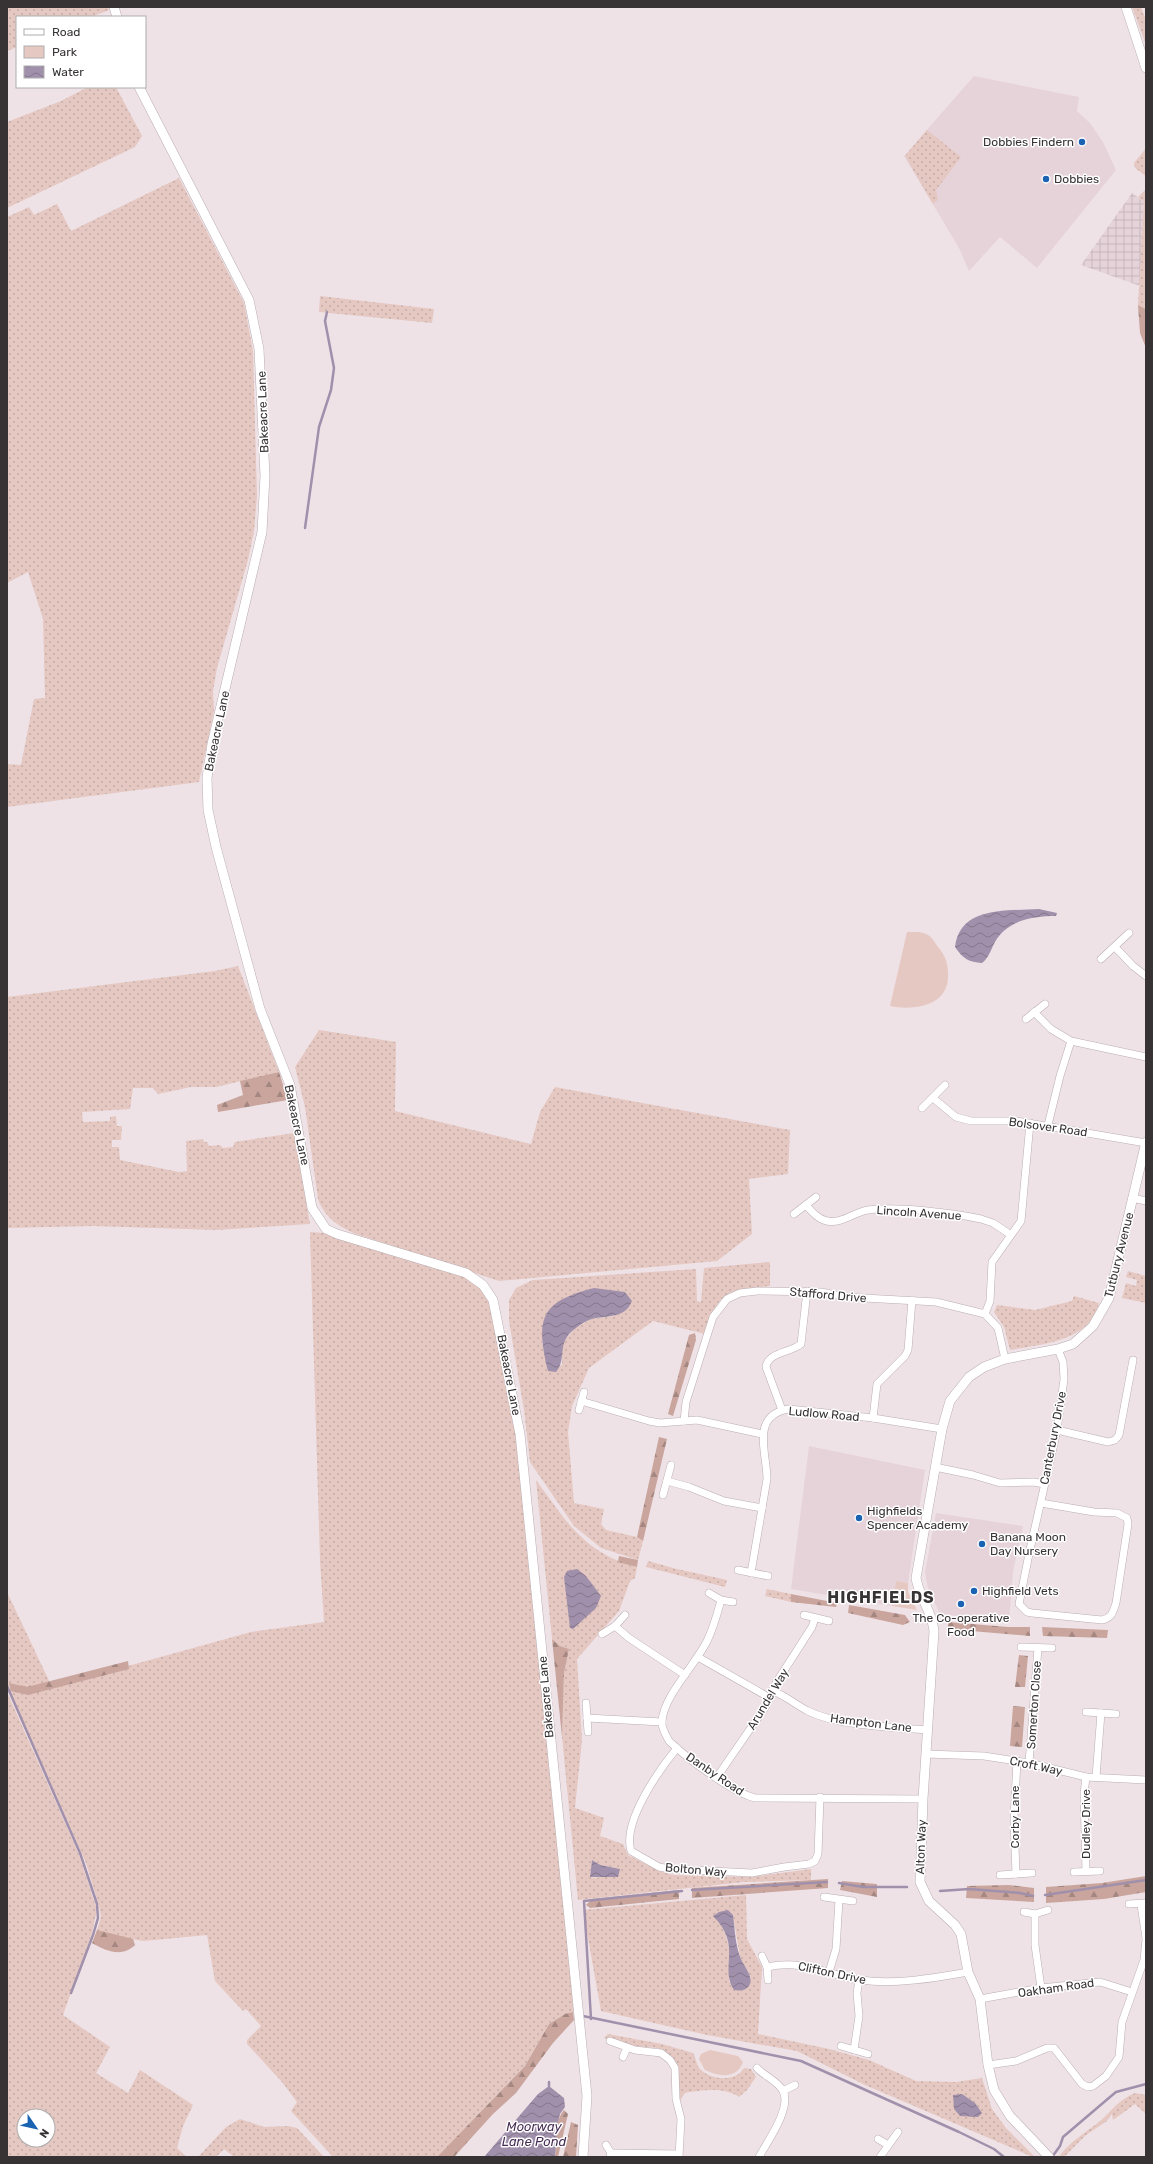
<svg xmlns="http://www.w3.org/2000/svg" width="1153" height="2164" font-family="Rubik,sans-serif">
	<defs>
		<pattern id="industrial-grid" width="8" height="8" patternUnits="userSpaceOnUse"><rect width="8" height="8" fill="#e6d3da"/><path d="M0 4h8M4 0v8" fill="none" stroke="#c6b6bc"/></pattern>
		<pattern id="grass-dots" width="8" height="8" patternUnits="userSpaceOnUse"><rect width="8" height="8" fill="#e5c8c1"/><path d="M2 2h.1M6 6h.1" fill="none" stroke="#c5aca6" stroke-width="1.8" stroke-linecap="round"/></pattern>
		<pattern id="forest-firs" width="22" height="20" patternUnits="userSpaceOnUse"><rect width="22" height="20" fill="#c9a59d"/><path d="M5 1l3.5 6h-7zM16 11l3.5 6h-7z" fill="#a48781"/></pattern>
		<pattern id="water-waves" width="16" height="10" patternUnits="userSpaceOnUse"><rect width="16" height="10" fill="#a190ab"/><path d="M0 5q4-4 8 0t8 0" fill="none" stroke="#84768c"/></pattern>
	</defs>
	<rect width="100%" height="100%" fill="#efe2e7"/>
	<g fill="#e6d3da">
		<polygon points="974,76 1079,97 1077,111 1090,123 1103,142 1116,170 1037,268 1000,237 969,271 959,248 904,156"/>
		<polygon points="809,1446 925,1470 908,1583 896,1581 892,1606 791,1589"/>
		<polygon points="936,1513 1023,1526 1013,1572 1009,1622 940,1614 928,1589 925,1572"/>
	</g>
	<polygon fill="url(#industrial-grid)" points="1132,193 1144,202 1140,286 1081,265"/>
	<g fill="url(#grass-dots)" fill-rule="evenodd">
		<polygon points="7,7 108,7 109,10 91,17 17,17 17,47 7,51"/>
		<polygon points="1132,7 1141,7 1146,20 1146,45"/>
		<polygon points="88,87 116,87 142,136 135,147 7,208 7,122 61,101"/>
		<polygon points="927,130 961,157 936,190 938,200 933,204 905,156"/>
		<polygon points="1146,148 1146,176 1135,168 1134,163"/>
		<polygon points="179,178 244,303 253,351 257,496 254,531 248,560 217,668 213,691 214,711 199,782 7,807 7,764 21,765 34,699 45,698 43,619 28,572 7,583 7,217 29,207 34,215 57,204 71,231"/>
		<polygon points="1146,189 1146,309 1138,305 1144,202 1138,197"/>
		<polygon points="320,296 434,309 432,323 319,312"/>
		<polygon points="238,966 279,1072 216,1087 191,1087 158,1094 153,1088 133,1088 130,1109 82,1112 83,1122 110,1121 110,1117 116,1116 117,1126 122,1126 121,1140 112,1140 112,1147 119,1147 120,1160 179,1172 187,1171 186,1141 203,1139 204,1142 207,1142 209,1146 220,1145 223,1148 233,1147 235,1142 294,1133 310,1224 217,1230 93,1226 7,1228 7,997 215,971"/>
		<path d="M319,1030l77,12 -1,69 136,33 9,-32 15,-25 235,43 -2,44 -39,5 3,55 -35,27 -218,20 -143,-47c-18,-8 -31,-16 -38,-35l-13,-92 -10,-40z"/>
		<polygon points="310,1232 337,1234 466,1273 489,1293 515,1405 578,2011 565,2014 549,2024 525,2066 437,2157 333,2157 291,2111 297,2102 282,2082 247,2044 247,2040 261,2026 246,2009 243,2011 215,1981 207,1935 144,1941 96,1934 101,1917 99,1906 86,1863 7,1685 7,1592 52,1687 251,1632 324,1622 320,1561"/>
		<path d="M770,1262v24c-45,5 -50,3 -65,48l-52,-13 -64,47 -17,38 -4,26 6,71 30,6 -3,15 5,6 31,7 6,4 -5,19 -37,-12 -27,-22 -44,-64 -6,-52 -15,-89v-21l7,-12 17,-8 163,-11 1,32 4,1 3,-34zM632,1301l-18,15 -23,3 -17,10 -12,15v21l-14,6 -6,-30z"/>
		<polygon points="1128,1271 1146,1276 1146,1303 1122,1298 1126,1283 1136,1286 1137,1280 1126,1277"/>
		<path d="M1074,1296l25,7c-10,39 -57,41 -89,47l-6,-23 -10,-15 3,-7 38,5 37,-9z"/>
		<path d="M536,1480c31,42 48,73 101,87l-2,11 -5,3 -11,30 -42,48 5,81 -7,68 29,10 -4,18 23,8 5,11 31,16 15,4 77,2 60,-8v11l-67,2 -166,18 -16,-163 2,-64 5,-24 -9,-3 -8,-7zM592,1860l8,5 20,4c-9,4 -21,11 -30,8z"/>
		<polygon points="648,1561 677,1569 727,1580 725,1587 646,1567"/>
		<polygon points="767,1589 791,1594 791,1602 765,1596"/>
		<path d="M7,1692l71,160 19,58 -5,23 -29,82 47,32 -14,26 32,20 12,-23 53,35 -10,21 -6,22 10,9h-180zM24,2116h24v24h-24z"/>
		<path d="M746,1895l1,44 15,28 -4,67 71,15 40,11 47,21 40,1 26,-4 10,31 14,19 28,28 -1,1 -168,-72 -68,-34 -90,-16 -106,-24 -18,-101zM733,1915l7,42 11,21 -22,4c1,-21 3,-39 -9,-59z"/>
		<path d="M608,2034l54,10 31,9c3,4 3,11 6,15 10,12 37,15 45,0l7,1 5,8 -9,13 -8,7c-15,-10 -37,-7 -54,-4l-5,7 -3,-34 -4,-9 -15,-9 -23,-2 -31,-8z"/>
		<path d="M1135,2093l11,2v19l-11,-10 -22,16 -1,-6 -5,7 -21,14 -20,20 -4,2 -2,-2c11,-14 25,-22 39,-33 13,-11 19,-22 36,-29z"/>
		<polygon points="240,2119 264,2127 288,2126 297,2128 324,2157 234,2157 224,2149 216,2157 198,2157 226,2127"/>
	</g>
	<g fill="url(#forest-firs)">
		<polygon points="1138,305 1146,309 1146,348 1140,333"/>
		<polygon points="279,1072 288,1100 218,1112 217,1105 243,1095 240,1081"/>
		<polygon points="695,1333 696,1340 673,1416 668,1414 689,1335"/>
		<polygon points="659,1437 667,1439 643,1541 637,1537"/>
		<polygon points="619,1556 638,1560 637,1567 618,1562"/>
		<polygon points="791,1594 837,1603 836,1607 791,1602"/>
		<polygon points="849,1605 905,1615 910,1622 903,1625 848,1613"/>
		<polygon points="948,1622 1008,1627 1030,1627 1030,1636 948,1629"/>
		<polygon points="1042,1627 1108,1630 1107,1638 1043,1636"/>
		<polygon points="552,1639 560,1646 569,1649 564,1673 562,1737"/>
		<polygon points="1019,1655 1028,1656 1025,1687 1015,1687"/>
		<polygon points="128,1661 129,1669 28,1695 11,1691 9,1683 27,1687"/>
		<polygon points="1013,1706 1025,1707 1022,1747 1010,1746"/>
		<polygon points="1146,1876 1146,1892 1104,1899 1046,1903 1046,1887 1102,1883"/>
		<polygon points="828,1879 828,1888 692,1898 692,1888"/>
		<polygon points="842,1881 877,1884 877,1897 840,1890"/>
		<polygon points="1009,1885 1034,1888 1034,1902 966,1898 967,1886"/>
		<polygon points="679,1890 679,1899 590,1908 586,1905 592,1899"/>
		<path d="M97,1930l36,9 2,6c-13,13 -29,6 -43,-2z"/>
		<polygon points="573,2012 574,2020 553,2043 516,2093 493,2114 454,2157 437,2157 525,2066 549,2024 565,2014"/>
		<path d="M564,2110l4,4 -10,43h-3c2,-14 -1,-36 9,-47z"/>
		<polygon points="571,2122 578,2125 576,2157 563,2157"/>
	</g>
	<g fill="#e5c8c1">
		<path d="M907,932c7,0 15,-1 21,3 4,2 7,8 10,12 8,9 10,17 10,28 1,31 -34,36 -58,31z"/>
		<polygon points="896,1581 908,1583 908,1592 917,1610 892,1606"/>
		<path d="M710,2050l28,6 5,6c-6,17 -24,15 -38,8l-6,-11 2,-5z"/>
	</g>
	<g fill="url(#water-waves)">
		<path d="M1039,909l18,4 -1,3c-22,0 -49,4 -61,26 -4,7 -6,16 -13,21 -13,-1 -19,-4 -27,-16 5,-41 52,-36 84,-38z"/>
		<path d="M594,1288l31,4 7,9c-7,18 -24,14 -40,18 -5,1 -12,6 -16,9 -21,15 -8,30 -20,44l-8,-1c-12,-52 -9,-69 46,-83z"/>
		<polygon points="577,1569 586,1576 601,1596 596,1608 573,1629 570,1628 564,1577 567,1571"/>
		<polygon points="592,1860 600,1865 620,1869 618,1877 590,1877"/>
		<path d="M728,1910l5,5c2,14 2,31 8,44 3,7 12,17 9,25 -3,7 -11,7 -16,6 -15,-23 9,-44 -21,-74l6,-4z"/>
		<polygon points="549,2086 564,2098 565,2107 560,2114 558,2123 555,2157 484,2157 538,2094"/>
		<polygon points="962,2094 975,2103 982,2113 978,2117 960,2116 954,2109 953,2095"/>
	</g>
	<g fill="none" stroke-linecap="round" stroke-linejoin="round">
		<g stroke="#a190ab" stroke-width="2.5">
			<polyline points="305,528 319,427 331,390 334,368 325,321 327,312"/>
			<polyline points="7,1686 80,1853 97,1904 98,1918 93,1935 71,1993"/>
			<polyline points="839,1883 863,1887 907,1887"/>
			<polyline points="692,1890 827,1882"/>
			<polyline points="940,1891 969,1889 1020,1893 1033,1896"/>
			<polyline points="1045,1895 1146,1880"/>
			<polyline points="583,2016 801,2061 959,2132 994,2149 1004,2157"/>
			<polyline points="591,2019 584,1901 682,1891"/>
			<polyline points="549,2082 549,2086"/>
			<polyline points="1052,2157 1060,2146 1063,2137 1110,2097 1116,2092 1146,2084"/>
		</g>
		<defs>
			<g id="street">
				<polyline points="1115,947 1133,966 1146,976"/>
				<polyline points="1101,959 1129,933"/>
				<polyline points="1034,1012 1051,1029 1071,1041 1146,1057"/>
				<polyline points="1026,1019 1045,1004"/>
				<polyline points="933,1098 956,1117 971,1121 1016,1121 1146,1143"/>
				<polyline points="922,1108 945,1085"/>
				<polyline points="1048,1125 1060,1076 1071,1041"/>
				<polyline points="1132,1198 1146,1201"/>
				<path d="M806,1205c6,7 12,14 21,16 15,3 27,-9 41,-11 28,-4 85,3 113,9l12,4 18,12"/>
				<polyline points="794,1214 816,1197"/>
				<polyline points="985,1314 990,1301 992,1262 1021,1221 1030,1123"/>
				<polyline points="581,1401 649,1421 660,1423 697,1420 762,1434"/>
				<polyline points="579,1410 584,1392"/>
				<path d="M782,1410l-16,-43c2,-15 24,-14 35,-23l6,-53"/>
				<polyline points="873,1418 877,1384 905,1356 908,1350 912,1300"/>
				<polyline points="684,1421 686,1402 713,1317 727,1299 740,1293 757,1291 821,1292 846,1297 936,1302 977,1312 985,1314 998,1328 1005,1359"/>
				<polyline points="1057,1430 1108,1442 1115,1440 1119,1435 1133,1360"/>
				<polyline points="935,1467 973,1475 1000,1483 1034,1482 1044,1484"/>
				<polyline points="667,1481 689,1487 724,1501 762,1508"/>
				<polyline points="663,1495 671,1465"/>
				<path d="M1041,1503l53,9 23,1 10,5 1,6 -12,79c-3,9 -4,15 -14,17l-70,-7 -5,-1 -8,-8 10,-50 28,-124 7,-51 -1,-17 -5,-13"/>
				<polyline points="738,1570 768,1576"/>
				<path d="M751,1573l16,-94c0,-26 -17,-64 22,-70l84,9 69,11"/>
				<polyline points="709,1593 721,1600 733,1602"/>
				<path d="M721,1600c-4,15 -8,30 -15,43 -12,23 -42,53 -44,78 -1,7 4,14 7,20 19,18 62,51 86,57l168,1"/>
				<polyline points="804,1615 829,1621"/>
				<polyline points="615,1626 629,1638 685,1675"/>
				<polyline points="602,1634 615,1626 625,1615"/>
				<polyline points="1021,1647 1052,1648"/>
				<polyline points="698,1657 770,1698"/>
				<path d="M773,1691c13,5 23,14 35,20 30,15 85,16 119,19"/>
				<polyline points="586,1703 588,1732"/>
				<polyline points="1086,1712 1116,1714"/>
				<polyline points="587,1718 662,1722"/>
				<path d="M677,1748c-18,22 -55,74 -46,103l28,16 11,2 82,4 32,-6 25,-3 6,-3 3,-7 2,-57"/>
				<polyline points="926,1754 984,1756 1029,1763 1086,1777 1146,1780"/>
				<polyline points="1029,1763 1038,1648"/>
				<polyline points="717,1777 766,1706 776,1683 812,1627 815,1618"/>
				<polyline points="1086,1777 1084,1794 1086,1871"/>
				<polyline points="1096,1777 1101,1713"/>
				<polyline points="1074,1872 1100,1871"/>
				<polyline points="1016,1874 1014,1819 1017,1761"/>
				<polyline points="1000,1875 1032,1873"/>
				<polyline points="824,1897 853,1901"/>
				<polyline points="1129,1904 1146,1903"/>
				<polyline points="1141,1905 1146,1938"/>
				<polyline points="1024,1912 1035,1914 1048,1910"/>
				<polyline points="1035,1914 1035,1945 1041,1988"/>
				<polyline points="762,1956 767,1967 768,1980"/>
				<path d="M767,1967c37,-8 60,8 94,13 32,5 74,-2 107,-8"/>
				<polyline points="829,1972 836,1949 839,1900"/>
				<polyline points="980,1999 1041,1988 1100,1982 1132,1992"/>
				<polyline points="610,2041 635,2050 661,2053 670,2060 675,2068 676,2099 681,2119 679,2157"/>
				<polyline points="841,2046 868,2054"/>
				<polyline points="854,2050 859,2016 857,1993 859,1980"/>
				<polyline points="623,2057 627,2048"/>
				<polyline points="988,2065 1016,2061 1047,2048 1054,2048 1082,2084 1088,2087 1093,2086 1106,2076 1119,2057 1122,2022 1144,1960 1146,1939"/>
				<path d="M757,2068c7,8 21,13 26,23 9,17 -16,51 -24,66"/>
				<polyline points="783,2091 795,2085"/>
				<polyline points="878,2139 888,2145"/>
				<polyline points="606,2145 611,2153"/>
				<polyline points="610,2157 611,2153 678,2154"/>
				<polyline points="880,2157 898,2132"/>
			</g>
			<g id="secondary">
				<polyline points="114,7 117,17"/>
				<polyline points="1126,7 1146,68"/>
				<polyline points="139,87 249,300 259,349 265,476 262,532 212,744 207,778 208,810 216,847 260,1009 290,1085 312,1208 326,1229 337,1234 466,1273 483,1285 493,1300 520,1434 587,2096 583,2157"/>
				<path d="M1049,2157l-39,-41 -16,-26 -6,-25 -8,-66 -12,-27 -7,-38 -6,-9 -26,-24 -9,-19 3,-83 11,-168c-2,-20 -15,-34 -18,-53l26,-149 8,-28 19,-24 15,-10 21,-8 53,-10 15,-5 20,-18 16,-28 37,-156"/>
			</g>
		</defs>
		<use href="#street" stroke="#baaeb2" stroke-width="8"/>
		<use href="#secondary" stroke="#baaeb2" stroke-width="10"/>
		<use href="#street" stroke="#fff" stroke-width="7"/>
		<use href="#secondary" stroke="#fff" stroke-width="9"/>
	</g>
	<g fill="#1a63b3" stroke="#fff" stroke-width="1.5">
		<circle cx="1082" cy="142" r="4"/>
		<circle cx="1046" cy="179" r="4"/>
		<circle cx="859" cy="1518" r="4"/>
		<circle cx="982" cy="1544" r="4"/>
		<circle cx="974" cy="1591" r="4"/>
		<circle cx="961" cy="1604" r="4"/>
	</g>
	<g text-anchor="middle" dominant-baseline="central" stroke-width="3" stroke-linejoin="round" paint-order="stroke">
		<g font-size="12" fill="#373335" stroke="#fff" text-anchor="start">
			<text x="1074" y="142" text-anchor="end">Dobbies Findern</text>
			<text x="1054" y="179">Dobbies</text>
			<text x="867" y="1511">Highfields<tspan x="867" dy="14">Spencer Academy</tspan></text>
			<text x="990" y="1537">Banana Moon<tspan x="990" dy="14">Day Nursery</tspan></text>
			<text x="982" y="1591">Highfield Vets</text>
			<text x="961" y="1618" text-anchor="middle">The Co-operative<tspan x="961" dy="14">Food</tspan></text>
		</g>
		<g font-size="12" fill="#373335" stroke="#fff">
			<text transform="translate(263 412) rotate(-92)">Bakeacre Lane</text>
			<text transform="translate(217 731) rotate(-78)">Bakeacre Lane</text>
			<text transform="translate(297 1125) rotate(78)">Bakeacre Lane</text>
			<text transform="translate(1048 1127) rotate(8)">Bolsover Road</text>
			<text transform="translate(919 1213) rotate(4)">Lincoln Avenue</text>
			<text transform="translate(1119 1255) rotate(-76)">Tutbury Avenue</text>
			<text transform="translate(828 1295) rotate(5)">Stafford Drive</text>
			<text transform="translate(509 1375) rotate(79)">Bakeacre Lane</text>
			<text transform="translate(824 1414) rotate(5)">Ludlow Road</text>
			<text transform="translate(1053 1438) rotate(-79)">Canterbury Drive</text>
			<text transform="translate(546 1697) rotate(-95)">Bakeacre Lane</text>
			<text transform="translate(768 1699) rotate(-59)">Arundel Way</text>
			<text transform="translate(1034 1705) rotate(-86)">Somerton Close</text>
			<text transform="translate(871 1723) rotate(7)">Hampton Lane</text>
			<text transform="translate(1036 1766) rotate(12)">Croft Way</text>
			<text transform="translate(715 1774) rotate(34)">Danby Road</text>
			<text transform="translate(1015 1817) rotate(-90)">Corby Lane</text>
			<text transform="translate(1086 1824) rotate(-90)">Dudley Drive</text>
			<text transform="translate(921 1847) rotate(-88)">Alton Way</text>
			<text transform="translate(696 1870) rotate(5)">Bolton Way</text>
			<text transform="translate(832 1973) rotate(12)">Clifton Drive</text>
			<text transform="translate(1056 1988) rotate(-8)">Oakham Road</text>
		</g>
		<g font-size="13" font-style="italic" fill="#482e56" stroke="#fff">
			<text x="534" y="2126">Moorway<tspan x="534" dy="15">Lane Pond</tspan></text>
		</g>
		<g font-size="16" font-weight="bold" letter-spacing="1" fill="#373335" stroke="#fff">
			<text x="881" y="1597">HIGHFIELDS</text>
		</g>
	</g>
	<rect width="1153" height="2164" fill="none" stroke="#373335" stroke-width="16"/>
	<rect x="16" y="16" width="130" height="72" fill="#ffffff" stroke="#afadae"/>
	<rect x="24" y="29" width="20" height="6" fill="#ffffff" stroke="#afadae"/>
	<text x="52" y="36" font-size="12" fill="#373335">Road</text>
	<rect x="24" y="46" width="20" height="12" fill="#e5c8c1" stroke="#afadae"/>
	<text x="52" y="56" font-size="12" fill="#373335">Park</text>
	<rect x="24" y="66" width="20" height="12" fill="url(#water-waves)" stroke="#afadae"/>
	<text x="52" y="76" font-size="12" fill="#373335">Water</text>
	<g transform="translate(36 2128) rotate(124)"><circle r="19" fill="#ffffff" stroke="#afadae"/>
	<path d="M0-3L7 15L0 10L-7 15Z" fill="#1a63b3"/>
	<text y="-6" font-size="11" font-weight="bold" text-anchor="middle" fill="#373335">N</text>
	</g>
</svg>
